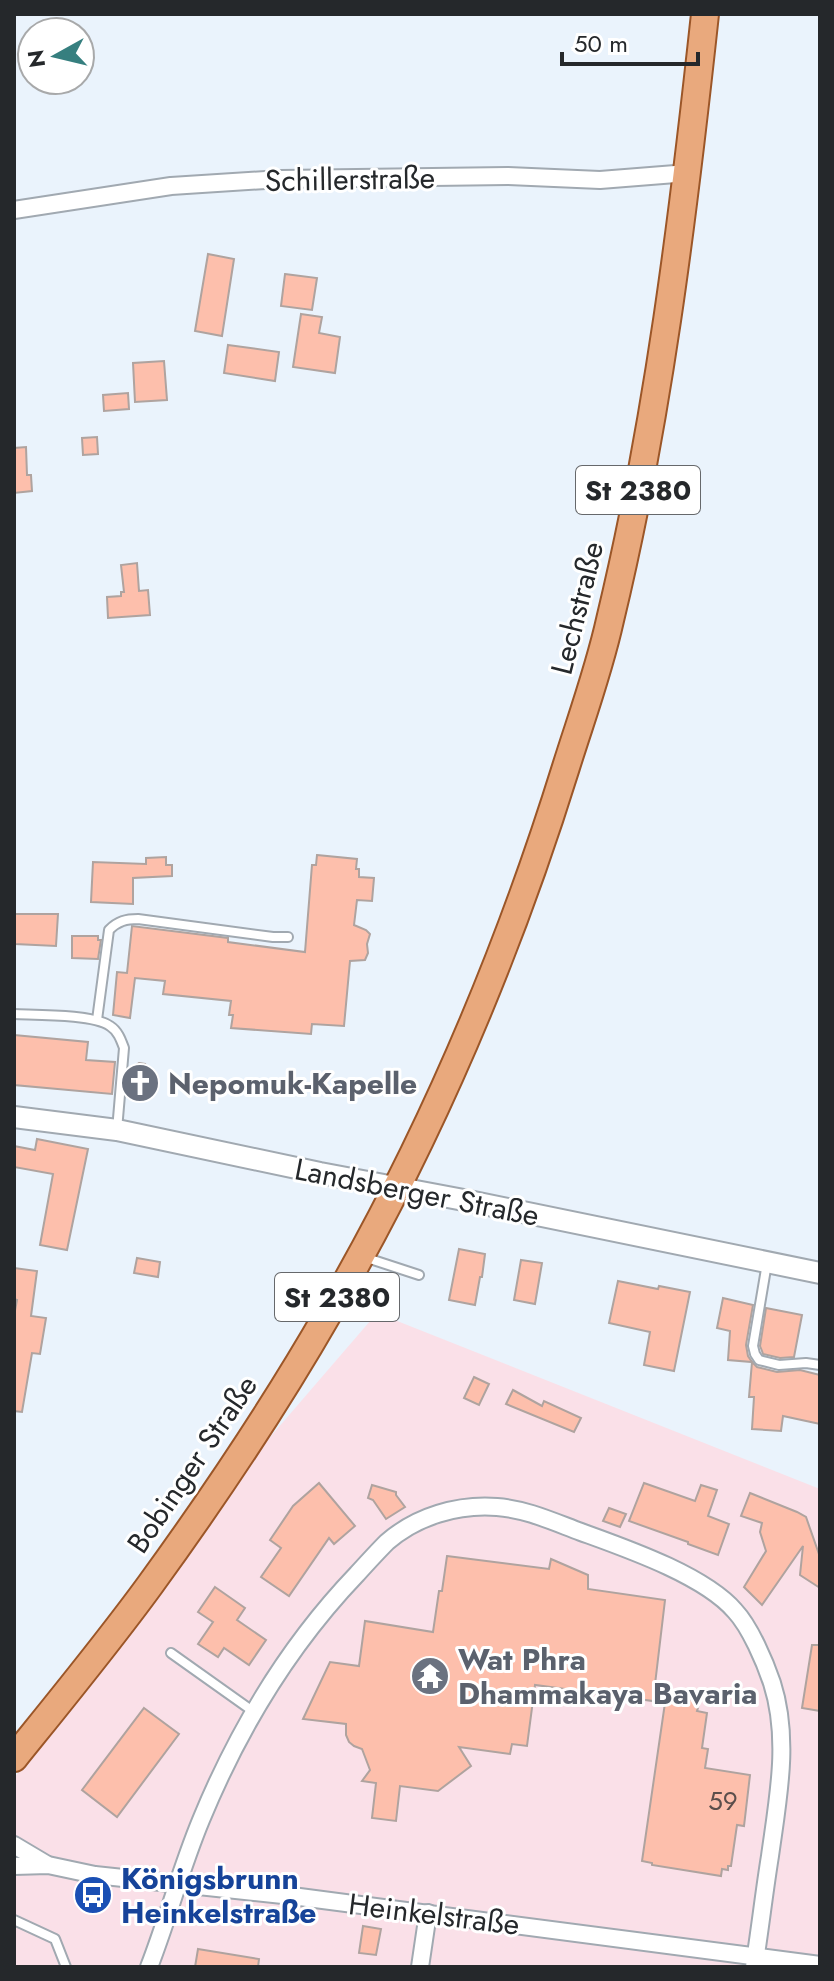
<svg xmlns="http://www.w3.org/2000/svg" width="834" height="1981" font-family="Jost,sans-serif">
	<rect width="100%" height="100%" fill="#eaf3fc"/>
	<polygon fill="#fae0e8" points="377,1313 820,1489 820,1967 14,1967 14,1778 161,1591 265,1443"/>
	<g fill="#fdbfac" stroke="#afa39f" stroke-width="2">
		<polygon points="208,254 234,259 222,336 195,331"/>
		<polygon points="285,274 317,278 312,310 281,306"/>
		<polygon points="301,314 322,317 319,333 340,337 335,373 293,367"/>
		<polygon points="228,345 279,352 275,381 224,373"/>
		<polygon points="164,361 167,400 135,402 133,363"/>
		<polygon points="128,393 129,409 104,411 103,395"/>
		<polygon points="97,437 98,454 83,455 82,438"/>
		<polygon points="26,447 27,475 31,475 32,491 14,493 14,448"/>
		<polygon points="137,563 139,591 148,590 150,615 108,618 107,597 121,596 121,592 124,592 121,565"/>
		<polygon points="317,855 357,859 356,869 359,869 359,877 374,878 372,901 357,900 354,925 366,930 370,934 367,944 368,953 365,960 350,961 344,1026 312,1024 311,1034 231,1028 233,1015 229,1015 231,1001 163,994 165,981 135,978 130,1018 113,1015 117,972 127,973 132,926 228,938 228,942 305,952 312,865 316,865"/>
		<polygon points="166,857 166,865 172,865 172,876 133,878 133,904 91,902 93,862 146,864 146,858"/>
		<polygon points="14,914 58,914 56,946 15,944"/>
		<polygon points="72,936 98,936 98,940 101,940 98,959 72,958"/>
		<polygon points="14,1035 88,1042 86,1060 115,1062 112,1094 14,1085"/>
		<polygon points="139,1063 145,1064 149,1069 148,1092 127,1092 129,1070"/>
		<polygon points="37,1139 88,1149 67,1250 40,1245 53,1174 14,1167 14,1146 35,1150"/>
		<polygon points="459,1249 485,1254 482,1277 480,1277 475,1305 449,1300"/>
		<polygon points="137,1258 160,1262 158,1277 134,1273"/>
		<polygon points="521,1260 542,1263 535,1304 514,1300"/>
		<polygon points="14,1268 37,1271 31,1316 46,1318 40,1354 32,1353 22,1412 14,1411 14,1316 17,1300 14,1299"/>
		<polygon points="618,1281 658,1289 659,1286 690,1292 674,1371 644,1365 650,1332 609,1323"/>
		<polygon points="723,1298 753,1305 746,1345 748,1356 752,1362 728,1360 730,1331 717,1328"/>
		<polygon points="766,1308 802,1315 794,1357 780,1358 763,1354 762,1351 760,1346"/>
		<polygon points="752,1362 757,1367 777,1372 800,1370 820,1375 820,1424 783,1416 781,1431 752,1429 754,1397 749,1397"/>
		<polygon points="474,1377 489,1384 479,1405 464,1398"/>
		<polygon points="513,1390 542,1406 544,1401 581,1418 574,1432 506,1404"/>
		<polygon points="319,1483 355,1526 334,1544 329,1538 289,1596 261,1577 281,1548 270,1540 293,1506"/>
		<polygon points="644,1483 695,1501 701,1485 717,1490 708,1516 729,1524 718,1555 688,1544 688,1542 629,1521"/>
		<polygon points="372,1485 396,1492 396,1495 405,1507 386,1519 373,1500 368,1498"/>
		<polygon points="750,1493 797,1512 806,1517 820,1557 820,1588 800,1575 803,1546 762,1605 744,1587 766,1551 760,1532 762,1523 741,1516"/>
		<polygon points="609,1508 626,1514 620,1527 603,1521"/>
		<polygon points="447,1556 549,1569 551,1559 588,1575 588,1589 665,1600 653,1701 535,1685 527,1746 512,1744 510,1754 459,1747 471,1766 438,1791 400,1786 396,1821 372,1818 376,1783 362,1781 370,1770 362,1749 354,1746 349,1742 346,1735 346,1724 303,1719 330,1662 359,1666 365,1621 433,1632 439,1591 442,1591"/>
		<polygon points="215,1587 245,1608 237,1620 266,1640 249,1665 224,1648 218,1657 198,1644 213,1622 198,1612"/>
		<polygon points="812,1645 820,1645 820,1711 802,1708"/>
		<polygon points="666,1696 700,1701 697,1711 707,1713 702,1748 708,1749 705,1768 750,1775 744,1826 737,1825 731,1866 728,1866 728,1870 722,1869 721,1876 652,1865 652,1863 642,1861"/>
		<polygon points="144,1708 179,1734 117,1817 82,1790"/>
		<polygon points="363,1926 381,1929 376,1955 359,1953"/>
		<polygon points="198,1949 259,1959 258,1967 195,1967"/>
	</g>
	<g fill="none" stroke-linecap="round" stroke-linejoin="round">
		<defs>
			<g id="service">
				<path d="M14,1014c22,1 80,0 96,12 8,5 11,14 14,22l-7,82"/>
				<path d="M97,1020l12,-90c9,-9 17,-11 29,-11l135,18h15"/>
				<polyline points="364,1257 419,1275"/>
				<polyline points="767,1263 753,1346 755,1354 759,1360 779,1365 806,1363 820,1365"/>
				<polyline points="171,1653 254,1712"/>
				<polyline points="14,1920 55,1939 66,1967"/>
			</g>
			<g id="minor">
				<polyline points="14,210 171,186 281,179 508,176 600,180 688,173"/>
				<polyline points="14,1845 46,1864"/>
				<polyline points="14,1866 48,1865 95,1875 292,1896 820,1965"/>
				<path d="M149,1967c19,-49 32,-99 52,-147 37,-90 89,-176 156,-246 10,-11 20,-22 30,-32 30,-26 71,-38 110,-35 29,2 57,15 84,25 44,16 123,43 154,79 15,16 30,51 37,72 18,56 6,115 -2,173 -6,37 -10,74 -16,111"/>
				<polyline points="420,1967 428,1913"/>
			</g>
			<polyline id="tertiary" points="14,1117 117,1130 320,1173 469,1201 820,1273"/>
			<path id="primary" d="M14,1758c46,-57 93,-114 136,-173 64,-88 125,-179 179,-273 100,-172 178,-355 237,-545 15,-48 33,-97 44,-147 48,-199 73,-402 95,-606"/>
		</defs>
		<use href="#service" stroke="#a1a9b1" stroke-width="12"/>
		<use href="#minor" stroke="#a1a9b1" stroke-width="20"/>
		<use href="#tertiary" stroke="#a1a9b1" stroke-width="24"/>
		<use href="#primary" stroke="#9b5628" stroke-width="30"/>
		<use href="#service" stroke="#fff" stroke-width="8"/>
		<use href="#minor" stroke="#fff" stroke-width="16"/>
		<use href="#tertiary" stroke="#fff" stroke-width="20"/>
		<use href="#primary" stroke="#e9a97d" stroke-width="26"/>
	</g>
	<defs>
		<symbol id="church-disc" viewBox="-11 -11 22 22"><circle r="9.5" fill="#6b7280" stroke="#fff"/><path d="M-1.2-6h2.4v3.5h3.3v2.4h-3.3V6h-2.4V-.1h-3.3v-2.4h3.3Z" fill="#fff"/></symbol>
		<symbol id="temple-disc" viewBox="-11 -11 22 22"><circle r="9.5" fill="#6b7280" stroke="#fff"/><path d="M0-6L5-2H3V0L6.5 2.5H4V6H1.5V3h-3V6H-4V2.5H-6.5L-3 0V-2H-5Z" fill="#fff"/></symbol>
		<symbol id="bus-disc" viewBox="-11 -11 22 22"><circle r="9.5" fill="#1a4fb4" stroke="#fff"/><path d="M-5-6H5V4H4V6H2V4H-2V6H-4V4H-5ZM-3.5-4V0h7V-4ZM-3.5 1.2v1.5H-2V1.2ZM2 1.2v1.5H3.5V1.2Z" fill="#fff"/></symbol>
	</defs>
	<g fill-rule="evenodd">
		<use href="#church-disc" x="118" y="1061" width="44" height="44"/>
		<use href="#temple-disc" x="408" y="1654" width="44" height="44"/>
		<use href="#bus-disc" x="71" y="1873" width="44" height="44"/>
	</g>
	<g text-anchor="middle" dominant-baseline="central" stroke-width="6" stroke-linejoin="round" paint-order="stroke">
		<g font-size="26" fill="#5b4e4b">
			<text x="723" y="1801">59</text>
		</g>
		<g fill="#fff" stroke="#66686b" stroke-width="2">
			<rect x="576" y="466" width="124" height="48" rx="6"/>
			<rect x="275" y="1273" width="124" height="48" rx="6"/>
		</g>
		<g font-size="28" font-weight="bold" fill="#25282b">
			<text x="638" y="490">St 2380</text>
			<text x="337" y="1297">St 2380</text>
		</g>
		<g font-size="30" fill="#25282b" stroke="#fff">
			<text transform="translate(350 179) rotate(-1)">Schillerstraße</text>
			<text transform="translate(577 608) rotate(-76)">Lechstraße</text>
			<text transform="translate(417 1192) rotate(11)">Landsberger Straße</text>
			<text transform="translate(192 1464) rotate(-56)">Bobinger Straße</text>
			<text transform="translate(434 1914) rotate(7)">Heinkelstraße</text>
		</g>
		<g font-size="30" font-weight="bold" fill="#5b616d" stroke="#fff" text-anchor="start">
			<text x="168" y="1083">Nepomuk-Kapelle</text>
			<text x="458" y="1659">Wat Phra<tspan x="458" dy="34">Dhammakaya Bavaria</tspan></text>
		</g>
		<g font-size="30" font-weight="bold" fill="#164399" stroke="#fff" text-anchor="start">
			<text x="121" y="1878">Königsbrunn<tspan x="121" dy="34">Heinkelstraße</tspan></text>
		</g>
	</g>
	<rect width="834" height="1981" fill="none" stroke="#25282b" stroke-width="32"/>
	<g transform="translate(56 56) rotate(262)"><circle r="38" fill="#ffffff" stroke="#a8a9aa" stroke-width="2"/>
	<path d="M0-6L14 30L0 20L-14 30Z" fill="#367f7f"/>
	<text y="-12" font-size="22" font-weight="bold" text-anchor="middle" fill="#25282b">N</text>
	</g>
	<path d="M562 52v12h136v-12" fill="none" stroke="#25282b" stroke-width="4"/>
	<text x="574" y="52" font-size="24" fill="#25282b" stroke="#ffffff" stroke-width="6" paint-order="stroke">50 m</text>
</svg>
